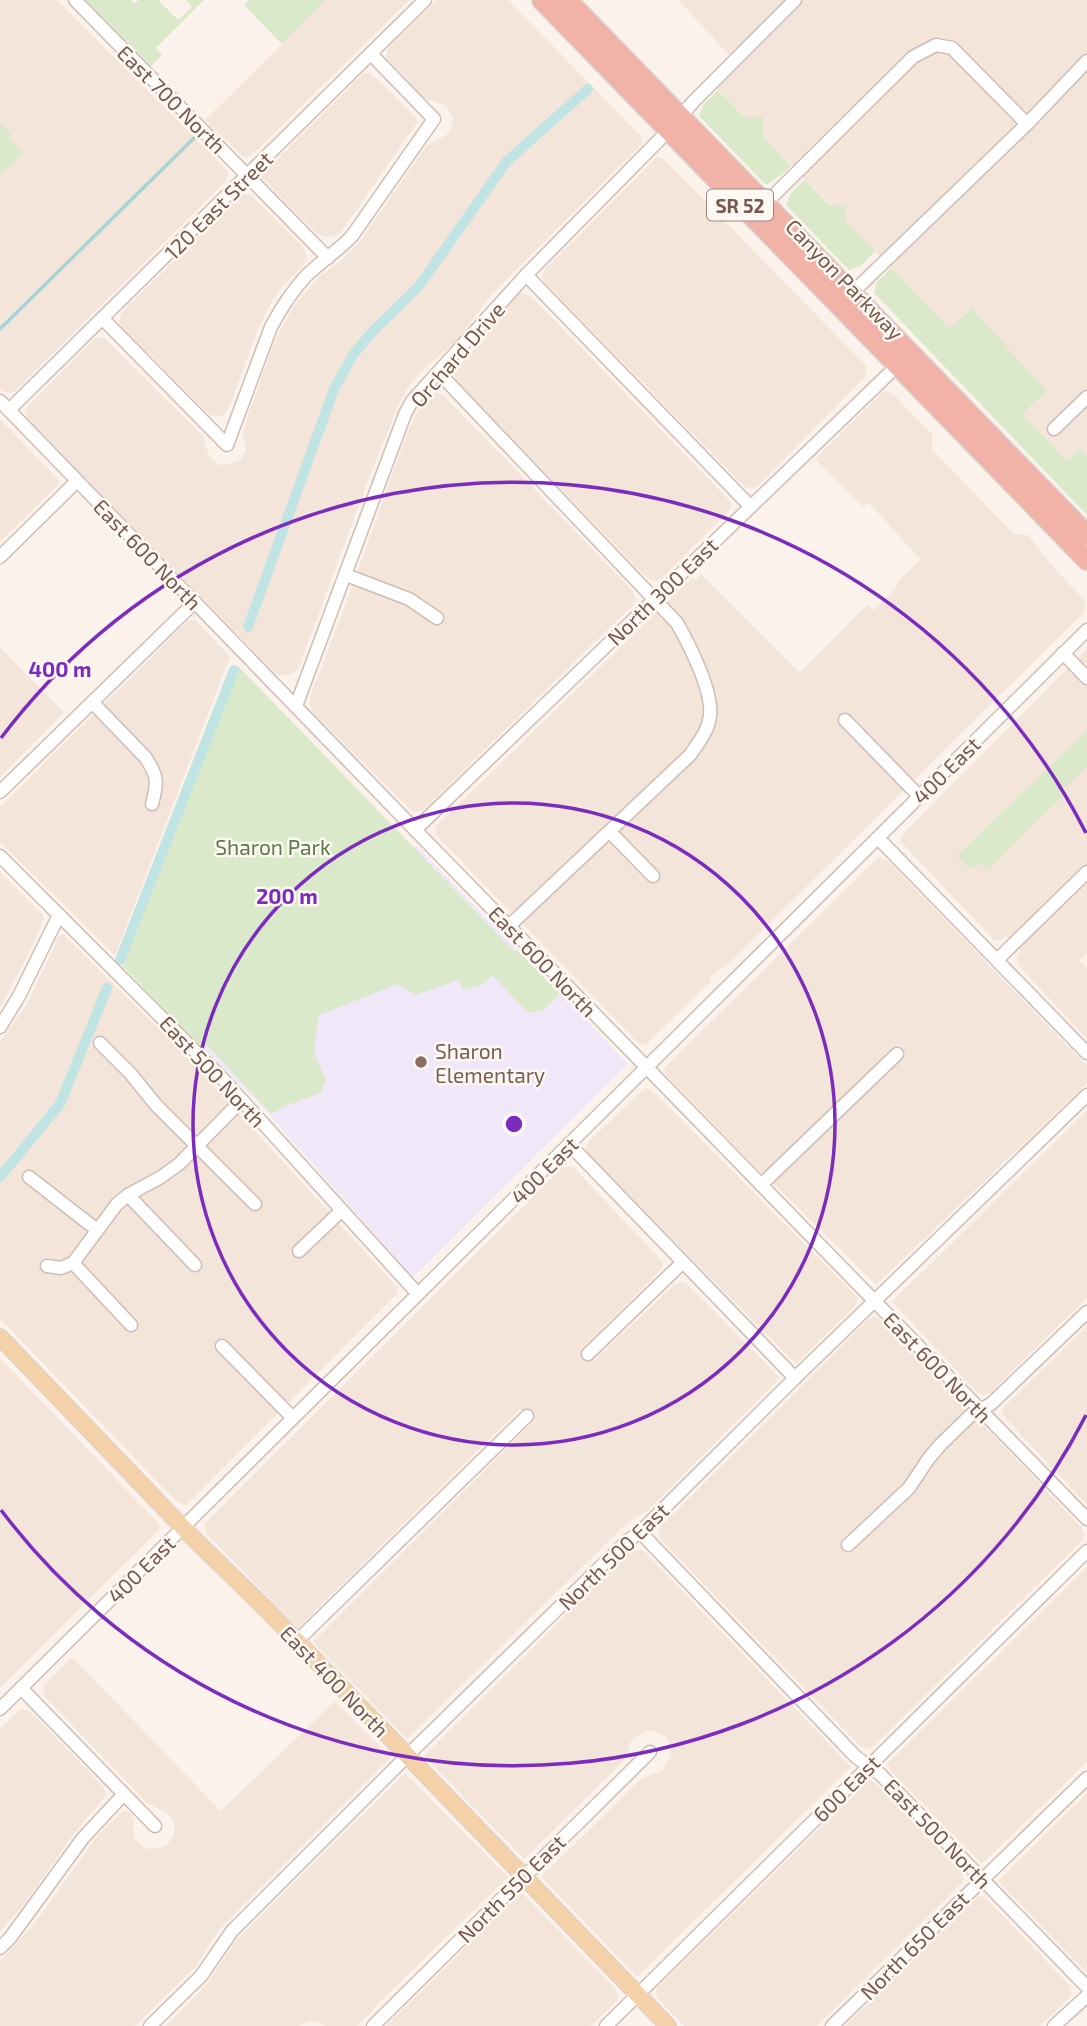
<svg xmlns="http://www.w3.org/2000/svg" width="1087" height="2026" font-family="'Exo 2',sans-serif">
	<rect width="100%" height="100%" fill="#fbf3eb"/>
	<g fill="#f3e5da">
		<polygon points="0,0 57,0 226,169 228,173 226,181 14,392 9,393 0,390"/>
		<polygon points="327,0 409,0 254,153 248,157 243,157 205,120"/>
		<polygon points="437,0 508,0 641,136 642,144 491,295 455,343 428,365 408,387 398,406 369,478 299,667 294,673 281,676 275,673 28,419 25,414 26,408 94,339 103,337 203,436 208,453 213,460 220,465 226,465 240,460 246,451 243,434 246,421 275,340 294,305 319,277 343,259 360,241 427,145 445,136 450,131 453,119 446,106 424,98 386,57 388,48"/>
		<polygon points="678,0 1087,0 1087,456 1080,449 1067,461 1022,414 1047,392 970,308 949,328 763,136 763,117 744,117 708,79 731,57"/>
		<polygon points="365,73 370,73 375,77 416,118 417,123 343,229 338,235 331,237 324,236 318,234 262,178 262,175 361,75"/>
		<polygon points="657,157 663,159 703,199 867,367 865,377 758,486 752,488 745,487 544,282 542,276 544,270"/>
		<polygon points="242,194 251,195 303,247 307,258 304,265 281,288 272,301 257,331 229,408 222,416 215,416 209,414 122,327 119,322 120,316 123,311"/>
		<polygon points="520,293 530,296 558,324 729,500 731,506 729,511 662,578 655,581 648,579 457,382 455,376 457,368 484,339 513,295"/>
		<polygon points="884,391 892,393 932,434 932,449 1014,534 1028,535 1055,569 1085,601 1085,609 1083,613 723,969 719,969 710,978 710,982 646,1045 639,1044 437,836 435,832 436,826 693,577 696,580 701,574 800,673 867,605 874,610 896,588 899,581 920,559 868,502 863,507 815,459"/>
		<polygon points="431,393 438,393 445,397 632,590 636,599 633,605 423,810 413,812 315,715 310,705 310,697 349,595 409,428 426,397"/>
		<polygon points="0,419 57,478 59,482 57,486 0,542"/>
		<polygon points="189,620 195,620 230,657 115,955 0,842 0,807"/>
		<polygon points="0,647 64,713 0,777"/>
		<polygon points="1087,649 1087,953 1079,960 1087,968 1087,1039 1018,965 1017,956 1021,951 1006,936 1001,940 994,940 900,841 901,836"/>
		<polygon points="877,858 881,858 888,861 1087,1066 1087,1083 876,1285 778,1188 758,1170 666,1075 664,1068"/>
		<polygon points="0,872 42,914 44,919 27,957 0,1007"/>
		<polygon points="63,934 196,1066 398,1288 396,1295 186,1505 177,1502 0,1319 0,1042 27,1004 59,936"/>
		<polygon points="645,1088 652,1090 858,1298 856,1305 798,1362 796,1363 791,1359 587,1154 586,1149 588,1142"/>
		<polygon points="1087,1110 1087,1298 990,1393 983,1395 978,1393 892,1302"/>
		<polygon points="569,1166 573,1167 663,1262 662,1269 583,1347 595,1360 674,1285 682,1282 687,1284 780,1378 648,1510 626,1524 407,1739 313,1642 533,1422 520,1409 298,1628 206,1533 204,1524 561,1169"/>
		<polygon points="874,1316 880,1319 963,1404 977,1423 980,1422 1081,1527 1085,1535 1080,1543 874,1746 866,1749 860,1746 663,1542 658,1532 661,1526 869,1319"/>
		<polygon points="1087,1326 1087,1505 1001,1413 1004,1407"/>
		<polygon points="0,1358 160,1525 158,1531 0,1688"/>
		<polygon points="635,1549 644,1551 851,1767 637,1977 541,1877 641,1779 663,1770 671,1755 669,1742 665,1737 659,1733 647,1730 635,1737 630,1743 627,1754 623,1762 524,1859 424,1756 628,1553"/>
		<polygon points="1087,1567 1087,1762 982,1864 890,1770 887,1764"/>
		<polygon points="72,1657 221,1811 335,1701 391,1757 218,1931 196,1966 135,2026 0,2026 0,1961 34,1924 98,1835 123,1811 127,1811 133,1816 134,1837 141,1846 148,1849 161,1848 167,1845 173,1836 175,1829 174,1822 168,1813 148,1804 44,1696 43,1688 45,1684"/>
		<polygon points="24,1709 32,1713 94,1777 104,1788 106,1795 73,1835 25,1903 0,1932 0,1729 19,1710"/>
		<polygon points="405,1773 508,1877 382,2000 358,2026 325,2026 318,2022 309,2021 298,2026 166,2026 205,1986 239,1937"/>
		<polygon points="869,1780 873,1781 962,1873 964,1879 962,1883 817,2026 684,2026 658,1999 656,1993 657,1988"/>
		<polygon points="1087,1793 1087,1973 998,1881"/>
		<polygon points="521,1892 615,1988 619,1997 613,2005 591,2026 386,2026"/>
		<polygon points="979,1896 985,1897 1071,1987 1071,1996 1040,2026 845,2026"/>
	</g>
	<polygon fill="#f0e8f8" points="416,845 628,1064 413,1277 256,1100 203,1049"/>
	<g fill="#dae9ca">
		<polygon points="86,0 131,0 134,3 139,0 158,0 178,20 192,7 186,0 204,0 156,48 162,55 151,66"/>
		<polygon points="249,0 326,0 282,44 244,5"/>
		<polygon points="718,90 744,117 763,117 763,136 791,166 776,179 766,185 699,116 703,105"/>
		<polygon points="0,123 11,134 8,138 23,153 3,173 0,173"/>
		<polygon points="805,180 829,205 846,205 845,220 875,251 860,266 849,270 786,205 791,193"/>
		<polygon points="891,268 949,328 971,308 1047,391 1022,414 1067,461 1080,449 1087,456 1087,515 874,293 877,282"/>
		<polygon points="238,666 515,952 517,950 560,994 542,1011 528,1013 492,975 484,984 463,990 459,980 415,995 398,984 319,1015 314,1052 326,1080 321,1093 285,1106 271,1114 207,1045 203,1049 122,966"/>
		<polygon points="1087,730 1087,766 1062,790 1065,794 987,871 979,862 971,870 957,856"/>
	</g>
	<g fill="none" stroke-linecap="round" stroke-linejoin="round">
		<polyline stroke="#a7d3d5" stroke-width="3.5" points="0,329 194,138"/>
		<g stroke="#c0e3e4" stroke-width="10">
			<polyline points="248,627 334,389 353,355 372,332 419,286 507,161 588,89"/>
			<polyline points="120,960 234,670"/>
			<polyline points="0,1177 60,1104 107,988"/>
		</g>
		<defs>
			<g id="minor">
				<polyline points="75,0 328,258"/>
				<polyline points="765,204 913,57 936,45 952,48 1027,124"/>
				<polyline points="526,275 750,506"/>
				<polyline points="852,293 1027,124 1087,61"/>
				<path d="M103,319l124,126 44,-118c10,-19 21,-36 35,-51 15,-15 32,-25 46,-40l82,-117 -63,-65"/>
				<path d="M439,373l238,250c12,21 36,68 33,93 -2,16 -12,27 -20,39l-181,171"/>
				<polyline points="0,401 425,840 1087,1519"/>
				<polyline points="9,410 425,0"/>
				<polyline points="1054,429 1087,397"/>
				<polyline points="0,557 77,481"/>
				<polyline points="346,575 409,599 437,618"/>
				<polyline points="1063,653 1087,678"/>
				<path d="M93,703l52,54c13,19 13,25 7,47"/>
				<polyline points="296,706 405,414 412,401 526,275 669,130 694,101 795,0"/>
				<polyline points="845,720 919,796"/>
				<polyline points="0,792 195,602"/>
				<polyline points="415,830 901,362"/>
				<polyline points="610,832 653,876"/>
				<polyline points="878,838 1087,1053"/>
				<polyline points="0,856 221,1077 418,1294"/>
				<polyline points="997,960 1087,872"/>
				<polyline points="0,1027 19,996 59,915"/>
				<polyline points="100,1043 130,1073 156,1105 255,1204"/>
				<polyline points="569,1144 795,1378"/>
				<polyline points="29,1177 97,1230"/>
				<polyline points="761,1185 897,1054"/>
				<polyline points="128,1195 195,1265"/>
				<polyline points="299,1251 341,1211"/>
				<polyline points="73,1263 131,1325"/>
				<polyline points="47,1266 61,1268 73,1263 117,1204 128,1195 161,1177 179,1164 242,1100"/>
				<polyline points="222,1346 293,1418"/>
				<polyline points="588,1354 683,1262"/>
				<polyline points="640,1532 856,1757 880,1774 1087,1987"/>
				<polyline points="848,1545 909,1488 929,1458 941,1444 972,1414 991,1404 1087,1312"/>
				<polyline points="297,1641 527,1416"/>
				<polyline points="21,1688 155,1826"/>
				<polyline points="0,1709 1087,630"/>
				<polyline points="0,1948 10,1938 83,1838 124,1794"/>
				<polyline points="150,2026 201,1976 232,1931 407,1756 627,1541 640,1532 795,1378 1087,1095"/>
				<polyline points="373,2026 650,1752"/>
				<polyline points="606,2026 1087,1551"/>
				<polyline points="832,2026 1087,1778"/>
				<polyline points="1054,2026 1087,1996"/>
			</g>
			<polyline id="major" points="0,1337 193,1538 267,1610 668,2026"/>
			<g id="highway">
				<polyline points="542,0 1087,560"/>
				<polyline points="567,0 1087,535"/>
			</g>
		</defs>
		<use href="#minor" stroke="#cfbdb3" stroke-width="15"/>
		<use href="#major" stroke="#d8d1ce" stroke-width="18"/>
		<use href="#highway" stroke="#d8d1ce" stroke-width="22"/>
		<use href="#minor" stroke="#fff" stroke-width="12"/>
		<use href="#major" stroke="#f4d1a9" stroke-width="16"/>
		<use href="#highway" stroke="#f1b3a7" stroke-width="19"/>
	</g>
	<g fill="none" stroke="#7b2cbf" stroke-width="3.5">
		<circle cx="514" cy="1124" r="321"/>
		<path d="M1086 1415A642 642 0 0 1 1 1510M1 738A642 642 0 0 1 1086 833"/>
	</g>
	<circle fill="#8d6e63" stroke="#fef8f2" stroke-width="2.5" cx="421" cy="1062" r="7"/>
	<g text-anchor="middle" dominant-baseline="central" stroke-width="5" stroke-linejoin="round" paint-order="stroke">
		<rect fill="#fef8f2" stroke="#9e8980" stroke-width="2" x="707" y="189.5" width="66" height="31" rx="5"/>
		<g font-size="19" font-weight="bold" fill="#75594f">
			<text x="740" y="205">SR 52</text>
		</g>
		<g font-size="21" fill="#75594f" stroke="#fef8f2">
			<text transform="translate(172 99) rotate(45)">East 700 North</text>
			<text transform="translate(218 205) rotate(-45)">120 East Street</text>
			<text transform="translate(845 279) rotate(46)">Canyon Parkway</text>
			<text transform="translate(457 354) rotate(-49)">Orchard Drive</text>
			<text transform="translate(148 554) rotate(46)">East 600 North</text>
			<text transform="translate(662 591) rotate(-44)">North 300 East</text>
			<text transform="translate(946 770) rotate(-45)">400 East</text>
			<text transform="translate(543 961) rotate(46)">East 600 North</text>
			<text transform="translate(213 1071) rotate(47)">East 500 North</text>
			<text transform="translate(544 1170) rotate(-45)">400 East</text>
			<text transform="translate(938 1367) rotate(46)">East 600 North</text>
			<text transform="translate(613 1556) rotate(-44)">North 500 East</text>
			<text transform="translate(141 1569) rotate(-45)">400 East</text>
			<text transform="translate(335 1681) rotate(46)">East 400 North</text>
			<text transform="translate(846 1788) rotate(-45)">600 East</text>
			<text transform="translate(938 1833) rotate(46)">East 500 North</text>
			<text transform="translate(511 1888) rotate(-45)">North 550 East</text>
			<text transform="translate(914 1945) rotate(-45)">North 650 East</text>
		</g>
		<g font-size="21" fill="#5c7a48" stroke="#fef8f2">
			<text x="273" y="846">Sharon Park</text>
		</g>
		<g font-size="21" fill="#785e54" stroke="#fef8f2" text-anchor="start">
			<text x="435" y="1050">Sharon<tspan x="435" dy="24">Elementary</tspan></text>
		</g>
	</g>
	<circle cx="514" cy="1124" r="10" fill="#7b2cbf" stroke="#fef8f2" stroke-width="3.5"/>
	<g font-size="21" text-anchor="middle" font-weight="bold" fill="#7b2cbf" stroke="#fef8f2" stroke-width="5" stroke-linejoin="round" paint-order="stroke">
		<text x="60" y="677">400 m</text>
		<text x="287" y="904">200 m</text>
	</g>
</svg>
